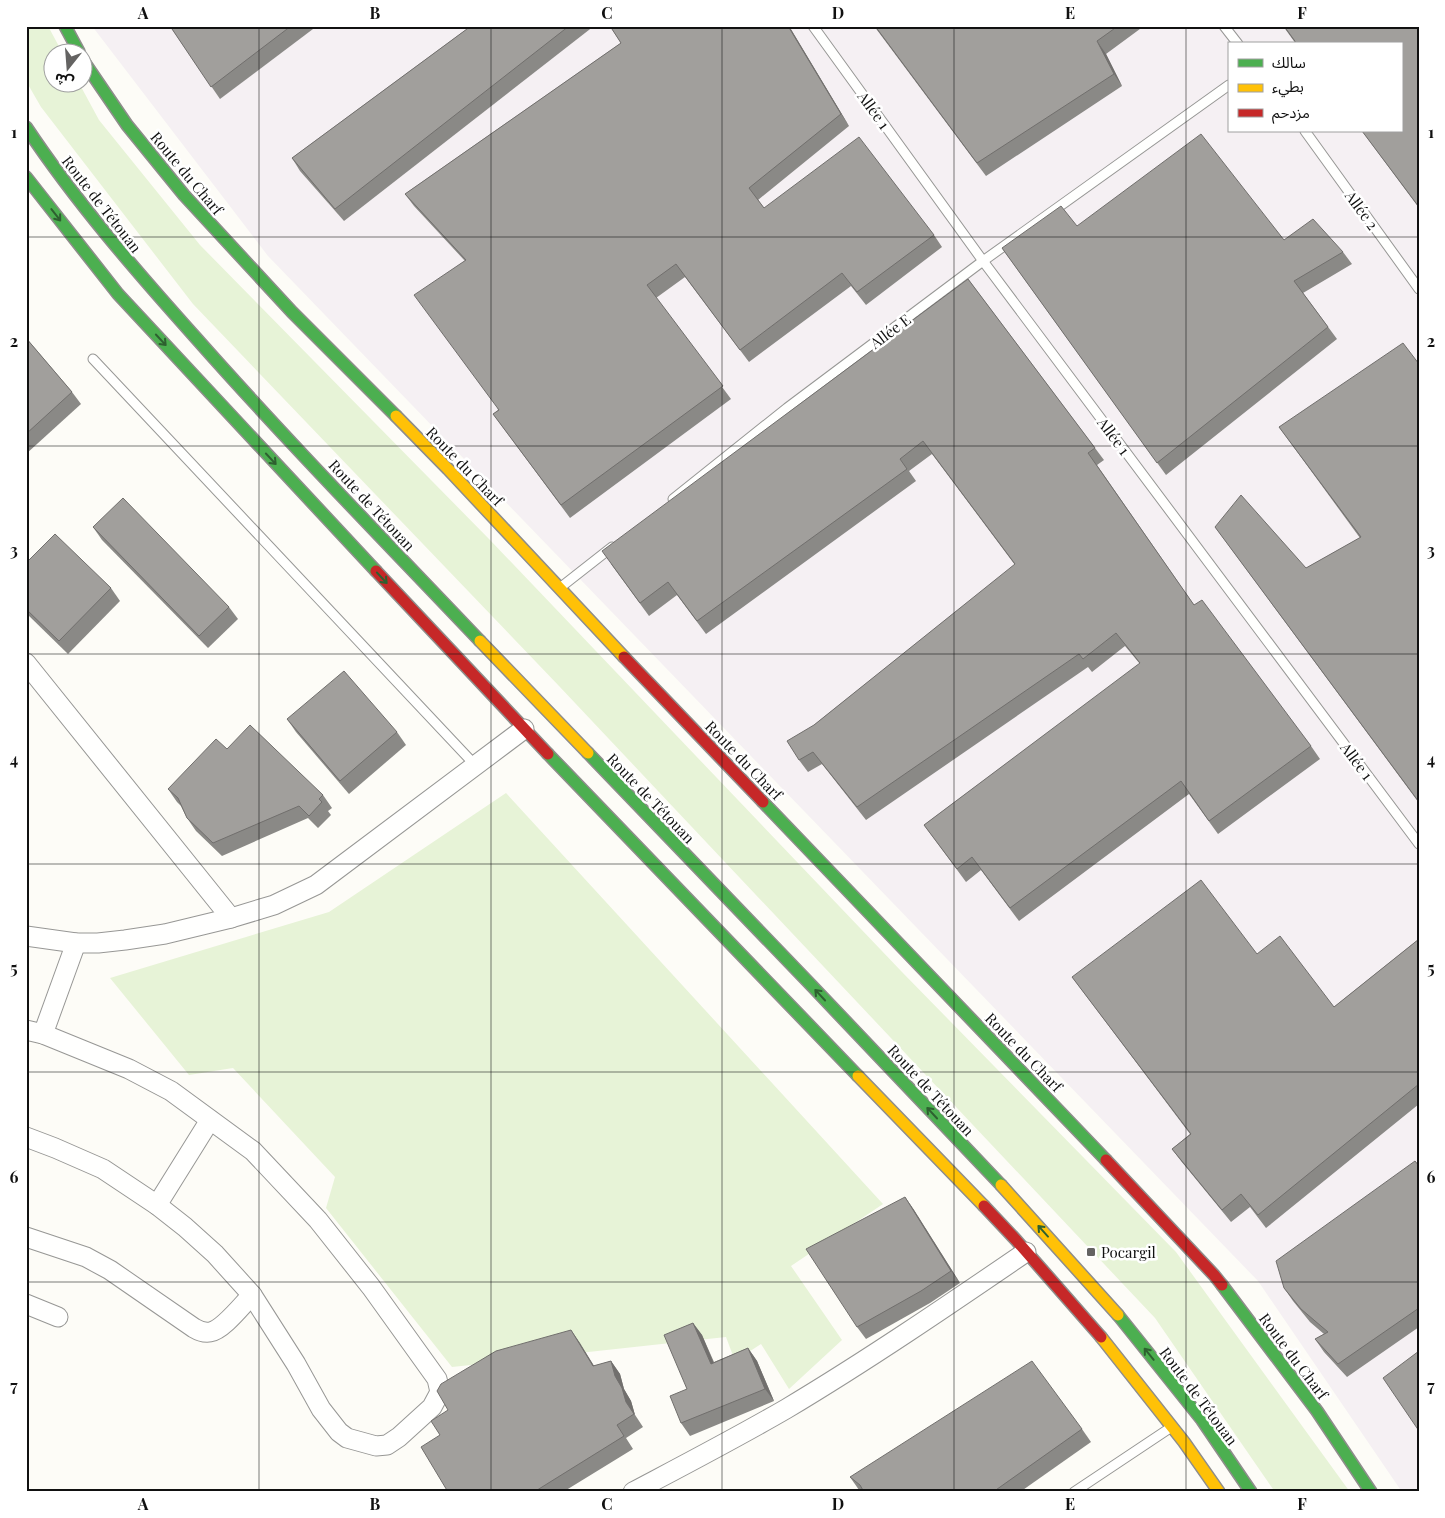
<svg xmlns="http://www.w3.org/2000/svg" width="1445" height="1518" font-family="'Playfair Display','Noto Sans Arabic',serif">
	<rect width="100%" height="100%" fill="#fdfcf7"/>
	<path fill="#f5f0f3" fill-rule="evenodd" d="M92,26h1327v1466h-17l-144,-211 -990,-1025zM1229,44h172v87h-172z"/>
	<g fill="#e7f3d7">
		<polygon points="26,26 48,26 62,52 52,52 52,82 79,83 99,120 200,245 490,540 902,972 1176,1252 1350,1492 1275,1492 1155,1318 559,686 193,304 41,107 26,81"/>
		<polygon points="506,793 883,1204 791,1266 842,1340 789,1389 761,1344 735,1361 726,1337 452,1367 326,1208 335,1177 233,1068 189,1075 110,978 329,912"/>
	</g>
	<g fill="none" stroke-linecap="round" stroke-linejoin="round">
		<defs>
			<g id="lane">
				<polyline points="813,26 983,261 1419,844"/>
				<polyline points="1224,26 1238,44"/>
				<polyline points="1305,131 1419,289"/>
				<polyline points="93,359 476,766"/>
				<polyline points="673,499 787,408 983,261 1229,85"/>
				<polyline points="561,587 612,547"/>
				<polyline points="1074,1492 1170,1428"/>
			</g>
			<g id="street">
				<polyline points="26,663 231,918"/>
				<polyline points="26,936 76,943 98,943 125,940 165,934 231,918 274,905 316,885 524,729"/>
				<polyline points="26,1030 43,1034 129,1069 171,1091 253,1151 318,1220 371,1287 437,1379 440,1392 432,1407 399,1437 387,1445 376,1446 347,1438 339,1432 321,1409 296,1364 252,1295 215,1254 185,1227 157,1205 103,1169 55,1148 26,1137"/>
				<polyline points="43,1034 76,943"/>
				<polyline points="157,1205 210,1120"/>
				<path d="M26,1237l60,20 24,13 84,58c5,3 10,5 16,4 13,-2 32,-27 42,-37"/>
				<polyline points="26,1304 58,1317"/>
				<path d="M633,1492c51,-27 103,-54 153,-83 82,-49 161,-103 240,-157"/>
			</g>
			<g id="fast">
				<polyline points="65,26 79,52"/>
				<polyline points="82,59 127,125 184,195 292,312 396,416"/>
				<path d="M26,127c50,75 110,144 170,211 92,104 189,203 284,303"/>
				<polyline points="26,177 118,294 376,571"/>
				<polyline points="588,753 812,986 1001,1185"/>
				<polyline points="548,754 858,1076"/>
				<polyline points="763,802 1106,1160"/>
				<polyline points="1222,1285 1317,1411 1371,1492"/>
				<polyline points="1118,1315 1202,1420 1251,1492"/>
			</g>
			<g id="slow">
				<polyline points="396,416 448,469 624,657"/>
				<polyline points="480,641 588,753"/>
				<polyline points="858,1076 984,1206"/>
				<polyline points="1001,1185 1118,1315"/>
				<polyline points="1101,1337 1184,1442 1219,1492"/>
			</g>
			<g id="jam">
				<polyline points="376,571 548,754"/>
				<polyline points="624,657 763,802"/>
				<polyline points="1106,1160 1214,1275 1222,1285"/>
				<polyline points="984,1206 1016,1240 1101,1337"/>
			</g>
		</defs>
		<use href="#lane" stroke="#979795" stroke-width="11"/>
		<use href="#street" stroke="#979795" stroke-width="21"/>
		<use href="#fast" stroke="#8e8d8b" stroke-width="14"/>
		<use href="#slow" stroke="#8e8d8b" stroke-width="14"/>
		<use href="#jam" stroke="#8e8d8b" stroke-width="14"/>
		<use href="#lane" stroke="#fffffe" stroke-width="9"/>
		<use href="#street" stroke="#fffffe" stroke-width="19"/>
		<use href="#fast" stroke="#4caf50" stroke-width="11"/>
		<use href="#slow" stroke="#ffc107" stroke-width="11"/>
		<use href="#jam" stroke="#c62828" stroke-width="11"/>
	</g>
	<g fill="#8a8986">
		<polygon points="170,26 317,26 220,99"/>
		<polygon points="471,26 594,26 344,221 300,171 292,158"/>
		<polygon points="610,26 789,26 849,126 758,200 764,208 934,235 942,247 866,305 851,286 749,362 685,277 656,298 731,399 570,518 493,414 498,410 465,261 414,206 405,194 621,43"/>
		<polygon points="874,26 1144,26 1106,54 1122,86 986,176"/>
		<polygon points="1283,26 1419,26 1419,208 1362,131 1401,131 1401,44 1296,44"/>
		<polygon points="1077,226 1343,252 1352,264 1303,293 1337,339 1166,475 1002,248"/>
		<polygon points="968,279 1104,460 1097,465 1194,605 1311,746 1320,759 1218,834 1189,794 1019,921 981,870 966,882 924,825 1140,664 1125,646 1092,672 1088,667 866,820 822,764 808,772 799,760 814,725 1015,565 932,454 909,471 916,481 706,634 677,595 649,616 611,564"/>
		<polygon points="26,338 72,392 81,404 26,454"/>
		<polygon points="1419,364 1419,803 1215,527 1306,568 1360,538 1279,427"/>
		<polygon points="93,527 229,607 238,619 208,648 102,540"/>
		<polygon points="26,563 111,588 120,601 68,654 26,613"/>
		<polygon points="287,719 397,732 406,745 349,794 296,732"/>
		<polygon points="227,749 323,795 332,808 328,811 331,815 318,828 308,818 222,856 196,831 187,818 181,806 177,802 168,789"/>
		<polygon points="1419,939 1419,1104 1266,1228 1250,1207 1231,1222 1181,1161 1172,1149 1190,1134 1072,977 1257,954 1334,1007"/>
		<polygon points="1419,1165 1419,1327 1347,1377 1324,1352 1315,1339 1324,1334 1310,1322 1293,1301 1284,1288"/>
		<polygon points="905,1197 914,1210 960,1283 930,1303 866,1339 857,1327"/>
		<polygon points="693,1323 702,1335 714,1362 748,1348 757,1361 774,1401 690,1436 681,1423 687,1389"/>
		<polygon points="571,1330 594,1366 611,1361 620,1374 624,1389 631,1401 635,1415 643,1427 626,1438 633,1449 563,1492 448,1492 440,1435 448,1410"/>
		<polygon points="1082,1429 1091,1442 1020,1492 862,1492 859,1490 850,1477"/>
	</g>
	<g fill="#716f6d">
		<polygon points="788,26 789,26 849,126 841,114"/>
		<polygon points="1097,41 1106,54 1122,86 1114,74"/>
		<polygon points="905,1197 914,1210 960,1283 951,1271"/>
		<polygon points="693,1323 702,1335 719,1376 711,1364"/>
		<polygon points="571,1330 580,1343 602,1379 593,1366"/>
		<polygon points="748,1348 757,1361 774,1401 765,1389"/>
		<polygon points="611,1361 620,1374 624,1389 631,1401 635,1415 643,1427 626,1402 615,1376"/>
	</g>
	<g fill="#a19f9c" stroke="#716f6d">
		<polygon points="170,26 291,26 211,87"/>
		<polygon points="471,26 569,26 335,209 292,158"/>
		<polygon points="610,26 788,26 841,114 749,188 764,208 859,137 934,235 857,292 842,273 740,350 676,264 647,285 723,386 561,505 493,414 499,410 414,295 466,260 405,194 621,43"/>
		<polygon points="875,26 1118,26 1097,41 1114,74 977,163"/>
		<polygon points="1284,26 1419,26 1419,207 1362,131 1401,131 1401,44 1297,44"/>
		<polygon points="1201,134 1284,240 1313,219 1343,252 1294,281 1328,327 1157,463 1002,248 1061,206 1077,226"/>
		<polygon points="968,279 1095,448 1088,453 1194,605 1202,600 1311,746 1209,821 1181,781 1010,908 972,857 957,869 924,825 1140,663 1116,633 1083,659 1079,654 857,807 813,752 799,760 787,741 814,725 1015,564 923,441 900,459 907,469 697,621 668,582 640,603 602,551"/>
		<polygon points="26,338 72,392 26,434"/>
		<polygon points="1403,343 1419,364 1419,802 1215,527 1241,495 1306,568 1361,537 1279,427"/>
		<polygon points="123,498 229,607 199,636 93,527"/>
		<polygon points="55,534 111,588 59,641 26,609 26,563"/>
		<polygon points="344,671 397,732 340,781 287,719"/>
		<polygon points="250,725 323,795 319,799 322,802 309,816 299,806 213,843 187,818 178,798 168,789 216,739 227,749"/>
		<polygon points="1201,880 1257,954 1280,936 1334,1007 1419,939 1419,1084 1258,1215 1241,1194 1222,1210 1172,1149 1191,1134 1072,977"/>
		<polygon points="1415,1161 1419,1166 1419,1308 1338,1364 1315,1339 1328,1332 1301,1309 1284,1288 1276,1261"/>
		<polygon points="905,1197 951,1271 921,1291 857,1327 806,1249"/>
		<polygon points="693,1323 711,1364 748,1348 765,1389 681,1423 670,1396 687,1389 664,1335"/>
		<polygon points="571,1330 593,1366 611,1361 615,1376 622,1388 626,1402 634,1414 617,1425 624,1436 534,1492 448,1492 421,1447 440,1435 431,1421 448,1410 437,1391 441,1384 496,1351"/>
		<polygon points="1419,1351 1419,1431 1383,1378"/>
		<polygon points="1032,1361 1082,1429 993,1492 864,1492 860,1485 850,1477"/>
	</g>
	<defs><path id="oneway-shaft" d="M-6 0H5M1.5-3L5.5 0L1.5 3" fill="none" stroke-width="1.6" stroke-linecap="round" stroke-linejoin="round" transform="scale(1.25)"/></defs>
	<g stroke="#2e6030">
		<use href="#oneway-shaft" transform="translate(56 215) rotate(52)"/>
		<use href="#oneway-shaft" transform="translate(161 340) rotate(47)"/>
		<use href="#oneway-shaft" transform="translate(271 459) rotate(47)"/>
		<use href="#oneway-shaft" transform="translate(382 578) rotate(47)"/>
		<use href="#oneway-shaft" transform="translate(820 995) rotate(-133)"/>
		<use href="#oneway-shaft" transform="translate(932 1113) rotate(-133)"/>
		<use href="#oneway-shaft" transform="translate(1043 1231) rotate(-132)"/>
		<use href="#oneway-shaft" transform="translate(1149 1354) rotate(-129)"/>
	</g>
	<path fill="none" stroke="#111" stroke-width="1" stroke-opacity="0.55" d="M259,26v1466M491,26v1466M722,26v1466M954,26v1466M1186,26v1466M26,237h1393M26,446h1393M26,654h1393M26,864h1393M26,1072h1393M26,1282h1393"/>
	<rect fill="#646362" stroke="#fff" stroke-width="2" x="1086" y="1247" width="10" height="10" rx="2.5"/>
	<g text-anchor="middle" dominant-baseline="central" stroke-width="5" stroke-linejoin="round" paint-order="stroke">
		<g font-size="15" fill="#111" stroke="#fff">
			<text transform="translate(874 110) rotate(54)">Allée 1</text>
			<text transform="translate(187 173) rotate(50)">Route du Charf</text>
			<text transform="translate(102 204) rotate(52)">Route de Tétouan</text>
			<text transform="translate(1362 210) rotate(54)">Allée 2</text>
			<text transform="translate(890 331) rotate(-37)">Allée E</text>
			<text transform="translate(1114 436) rotate(53)">Allée 1</text>
			<text transform="translate(465 466) rotate(46)">Route du Charf</text>
			<text transform="translate(372 505) rotate(47)">Route de Tétouan</text>
			<text transform="translate(744 760) rotate(46)">Route du Charf</text>
			<text transform="translate(1357 761) rotate(53)">Allée 1</text>
			<text transform="translate(651 798) rotate(46)">Route de Tétouan</text>
			<text transform="translate(1024 1052) rotate(46)">Route du Charf</text>
			<text transform="translate(931 1090) rotate(47)">Route de Tétouan</text>
			<text transform="translate(1294 1356) rotate(53)">Route du Charf</text>
			<text transform="translate(1199 1396) rotate(53)">Route de Tétouan</text>
		</g>
		<g font-size="15" fill="#111" stroke="#fff" text-anchor="start">
			<text x="1101" y="1252">Pocargil</text>
		</g>
	</g>
	<rect width="1445" height="1518" fill="none" stroke="#ffffff" stroke-width="55"/>
	<rect x="1228" y="42" width="175" height="90" fill="#ffffff" stroke="#a0a0a0"/>
	<rect x="1238" y="59" width="25" height="8" fill="#4caf50" stroke="#a0a0a0"/>
	<text x="1272" y="68" font-size="15" fill="#111111">سالك</text>
	<rect x="1238" y="84" width="25" height="8" fill="#ffc107" stroke="#a0a0a0"/>
	<text x="1272" y="92" font-size="15" fill="#111111">بطيء</text>
	<rect x="1238" y="109" width="25" height="8" fill="#c62828" stroke="#a0a0a0"/>
	<text x="1272" y="118" font-size="15" fill="#111111">مزدحم</text>
	<g transform="translate(68 68) rotate(197)"><circle r="24" fill="#ffffff" stroke="#a0a0a0"/>
	<path d="M0-4L9 19L0 12L-9 19Z" fill="#646362"/>
	<text y="-8" font-size="14" font-weight="bold" text-anchor="middle" fill="#111111">ش</text>
	</g>
	<rect x="28" y="28" width="1390" height="1462" fill="none" stroke="#111" stroke-width="2"/>
	<g font-size="16" text-anchor="middle" font-weight="bold" fill="#111">
		<text x="143" y="19">A</text>
		<text x="375" y="19">B</text>
		<text x="607" y="19">C</text>
		<text x="838" y="19">D</text>
		<text x="1070" y="19">E</text>
		<text x="1302" y="19">F</text>
		<text x="14" y="138">1</text>
		<text x="1431" y="138">1</text>
		<text x="14" y="347">2</text>
		<text x="1431" y="347">2</text>
		<text x="14" y="556">3</text>
		<text x="1431" y="556">3</text>
		<text x="14" y="765">4</text>
		<text x="1431" y="765">4</text>
		<text x="14" y="974">5</text>
		<text x="1431" y="974">5</text>
		<text x="14" y="1183">6</text>
		<text x="1431" y="1183">6</text>
		<text x="14" y="1392">7</text>
		<text x="1431" y="1392">7</text>
		<text x="143" y="1510">A</text>
		<text x="375" y="1510">B</text>
		<text x="607" y="1510">C</text>
		<text x="838" y="1510">D</text>
		<text x="1070" y="1510">E</text>
		<text x="1302" y="1510">F</text>
	</g>
</svg>
